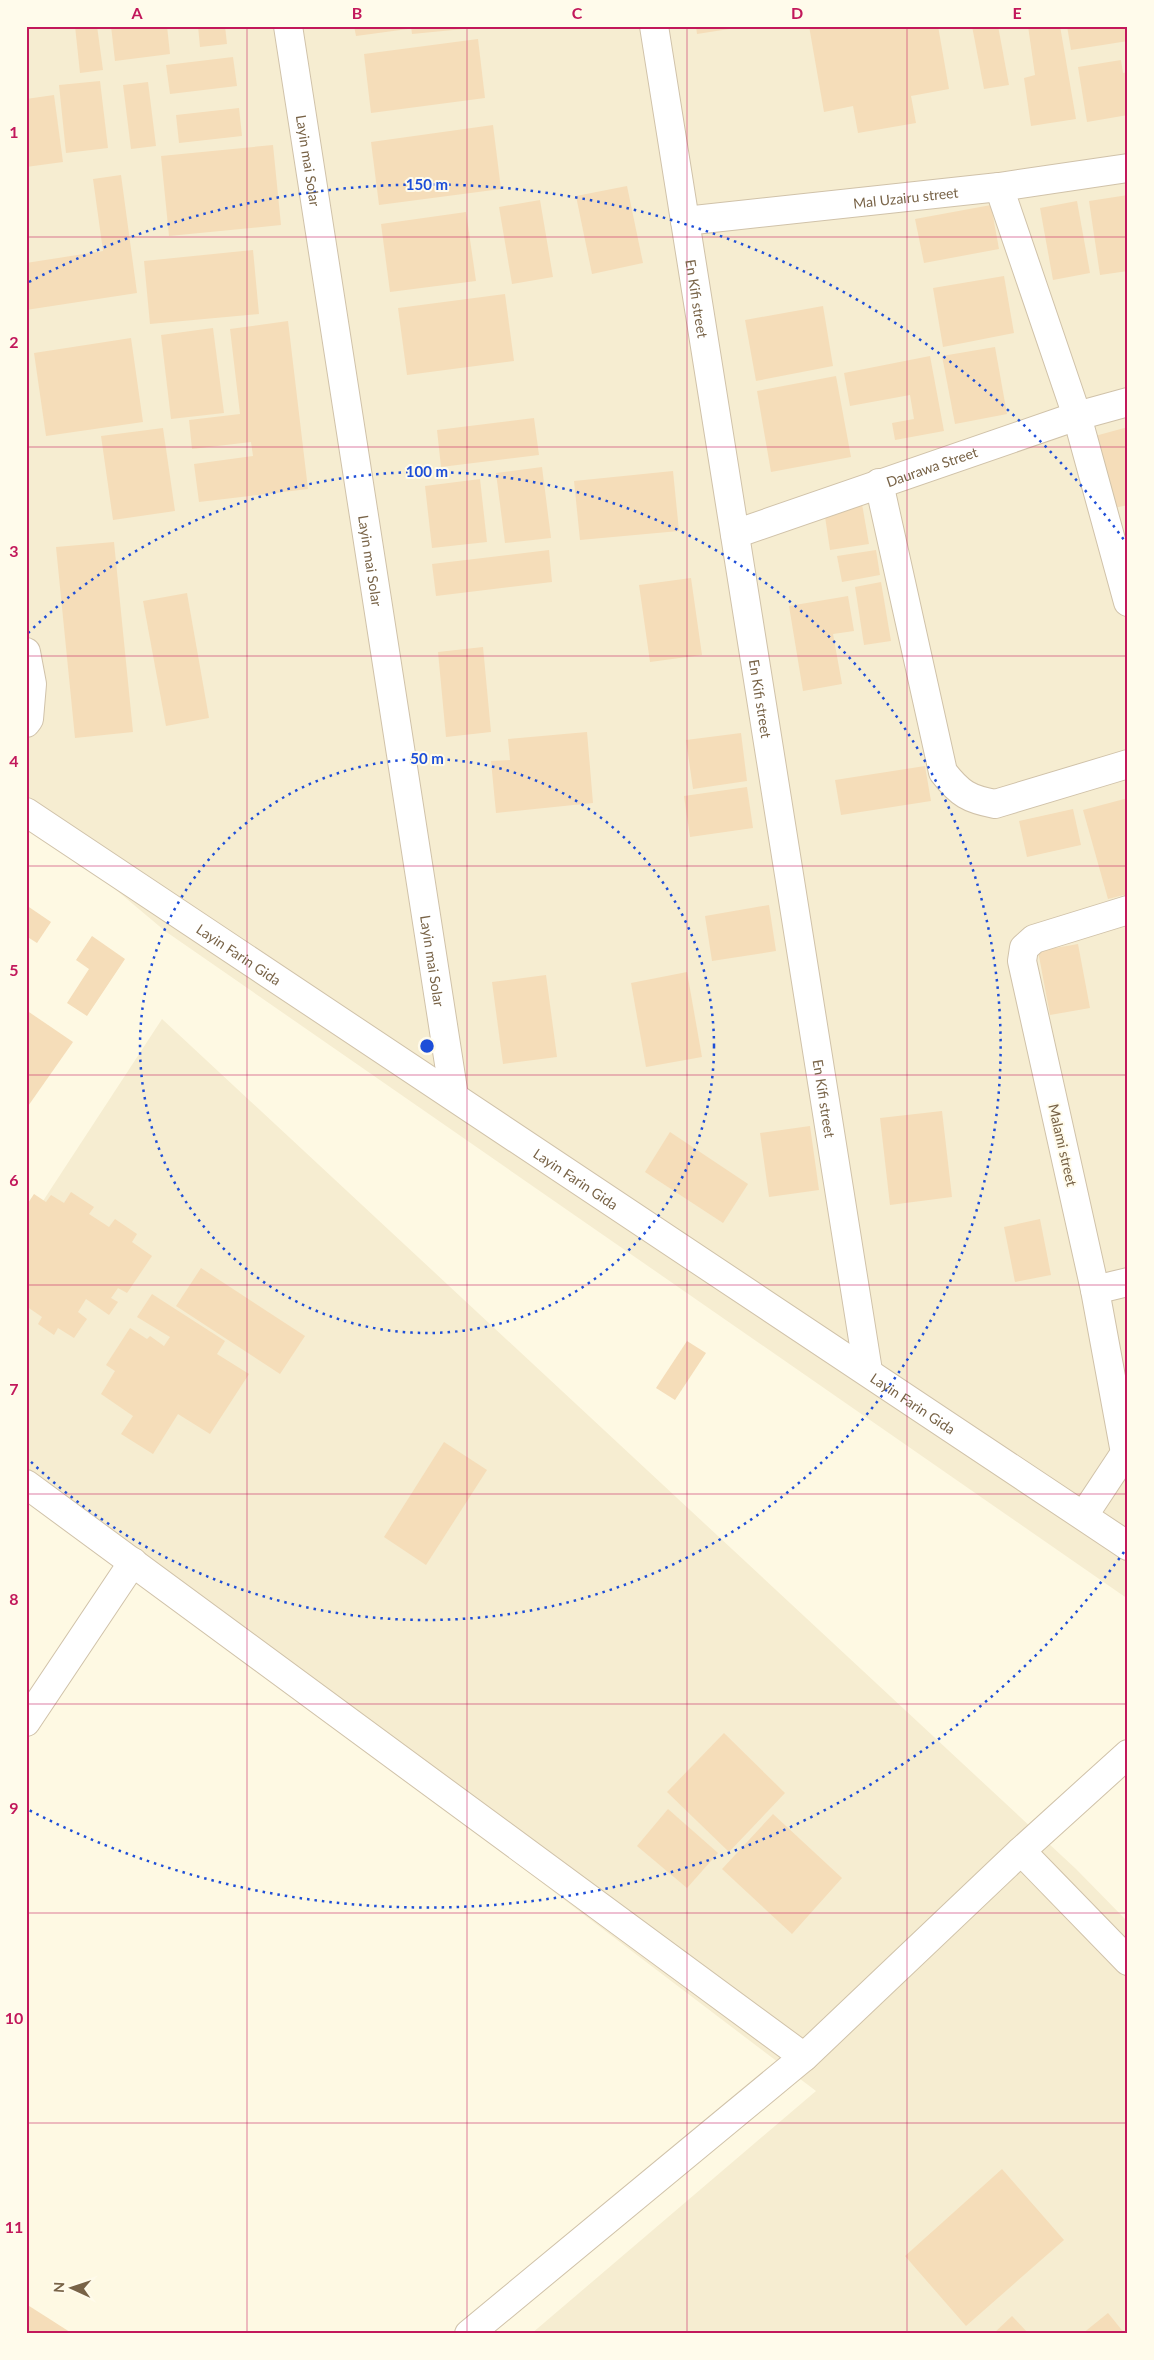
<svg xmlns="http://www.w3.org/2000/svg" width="1154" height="2360" font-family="Lato,sans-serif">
	<rect width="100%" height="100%" fill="#fef9e3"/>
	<g fill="#f6edd1">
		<polygon points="26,26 1128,26 1128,1599 165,931 58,841 26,821"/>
		<polygon points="162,1019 1076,1869 1128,1922 1128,2334 531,2334 816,2091 26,1491 26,1227"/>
	</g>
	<g fill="#f5ddb9">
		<polygon points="75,26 97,26 103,70 80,73"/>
		<polygon points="111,26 167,26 170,54 115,61"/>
		<polygon points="198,26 225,26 227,44 200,47"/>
		<polygon points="354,26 407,26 408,29 356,36"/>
		<polygon points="411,26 474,26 474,28 412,34"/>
		<polygon points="696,26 741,26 742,27 697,34"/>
		<polygon points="809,26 938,26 949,89 911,96 916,123 858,133 853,106 824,112"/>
		<polygon points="972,26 998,26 1009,85 984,89"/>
		<polygon points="1028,26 1060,26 1076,119 1031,126 1024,78 1035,75"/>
		<polygon points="1067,26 1126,26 1128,41 1071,50"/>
		<polygon points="478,39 485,98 371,113 364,54"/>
		<polygon points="233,57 237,86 170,94 166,65"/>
		<polygon points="1121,60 1123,73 1128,72 1128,115 1087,122 1078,67"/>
		<polygon points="100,81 108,148 66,153 59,85"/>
		<polygon points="148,82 156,146 131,149 123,85"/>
		<polygon points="54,95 63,162 26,167 26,99"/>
		<polygon points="239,108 242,136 179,143 176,115"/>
		<polygon points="493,125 501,189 379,205 371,142"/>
		<polygon points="273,145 281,225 169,236 161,156"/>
		<polygon points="121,175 137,293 26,310 26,263 103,251 93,179"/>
		<polygon points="627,186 643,263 592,274 576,196"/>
		<polygon points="1128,195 1128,271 1100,275 1089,201"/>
		<polygon points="540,200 553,277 512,284 499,207"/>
		<polygon points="1077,201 1090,273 1053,280 1040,208"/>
		<polygon points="991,205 999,249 924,263 915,219"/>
		<polygon points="466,212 476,281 390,292 381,224"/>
		<polygon points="253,250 259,314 150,324 144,261"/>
		<polygon points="1004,276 1014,333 943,347 933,288"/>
		<polygon points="505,294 514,361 407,375 398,308"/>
		<polygon points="823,306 833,366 756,381 745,320"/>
		<polygon points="288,321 308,489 199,502 194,464 253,456 251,442 192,449 189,420 240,414 230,329"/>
		<polygon points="213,328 224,413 171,419 161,335"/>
		<polygon points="131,338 143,422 46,436 34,353"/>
		<polygon points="995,347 1007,414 955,424 942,356"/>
		<polygon points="930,356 944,431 895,440 892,423 914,419 910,395 850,406 844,373"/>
		<polygon points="836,376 851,457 771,472 757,391"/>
		<polygon points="534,418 539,455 441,467 437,430"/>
		<polygon points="1128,427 1128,505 1114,508 1095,436"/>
		<polygon points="163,428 175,511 113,520 101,436"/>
		<polygon points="542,467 551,538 505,543 496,473"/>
		<polygon points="673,471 679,531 580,540 574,481"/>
		<polygon points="480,479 487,542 432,548 425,486"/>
		<polygon points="862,504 869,544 830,550 824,510"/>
		<polygon points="114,542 133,732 75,738 56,547"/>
		<polygon points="549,550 552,582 436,596 432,564"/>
		<polygon points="876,550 880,575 842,582 837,556"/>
		<polygon points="691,578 702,655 650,662 639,585"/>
		<polygon points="881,582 891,641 864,645 855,587"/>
		<polygon points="187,593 209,718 166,726 143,601"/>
		<polygon points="848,596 854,631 833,634 842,684 803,691 789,606"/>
		<polygon points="483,647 491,732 446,737 438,652"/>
		<polygon points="587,732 593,803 496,813 491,761 510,760 508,739"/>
		<polygon points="741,733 747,781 693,789 686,740"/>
		<polygon points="925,766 931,801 841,815 835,780"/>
		<polygon points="747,787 753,828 690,837 684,796"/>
		<polygon points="1128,798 1128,894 1108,899 1083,810"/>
		<polygon points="1073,809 1081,845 1027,857 1019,821"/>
		<polygon points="26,905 51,922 37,943 26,936"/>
		<polygon points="769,905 776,951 712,961 705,916"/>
		<polygon points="92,936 125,959 87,1016 67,1003 89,969 76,960"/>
		<polygon points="1078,944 1090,1008 1050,1015 1038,951"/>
		<polygon points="687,972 702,1057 646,1067 631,983"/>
		<polygon points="546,975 557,1057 503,1064 492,982"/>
		<polygon points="26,1010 73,1042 26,1109"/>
		<polygon points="942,1111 952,1197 890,1205 880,1118"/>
		<polygon points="810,1126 819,1190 769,1197 760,1133"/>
		<polygon points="670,1132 748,1184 723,1223 645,1172"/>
		<polygon points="71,1192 94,1207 89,1214 109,1227 115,1219 137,1234 132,1242 152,1256 127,1293 118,1288 111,1298 118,1302 109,1315 86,1299 78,1312 87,1319 74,1338 58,1328 54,1335 38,1324 42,1317 26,1306 28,1228 26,1206 34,1194 46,1202 51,1195 64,1203"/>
		<polygon points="1040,1219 1051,1275 1015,1282 1004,1227"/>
		<polygon points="201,1268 305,1336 280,1374 176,1306"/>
		<polygon points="152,1294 225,1341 217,1354 249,1374 210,1434 178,1414 153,1454 121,1434 133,1416 101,1394 115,1371 106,1365 130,1328 147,1339 150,1336 164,1346 170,1337 137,1317"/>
		<polygon points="687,1341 706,1353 675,1400 656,1388"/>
		<polygon points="444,1442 487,1470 426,1565 384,1537"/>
		<polygon points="724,1733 785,1793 729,1852 667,1792"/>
		<polygon points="668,1809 718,1853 687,1888 637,1846"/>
		<polygon points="773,1814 842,1878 792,1934 722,1869"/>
		<polygon points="1002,2169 1064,2240 966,2326 905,2256"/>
		<polygon points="26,2304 48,2318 73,2334 26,2334"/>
		<polygon points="1108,2313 1125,2334 1082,2334"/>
		<polygon points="1012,2316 1029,2334 993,2334"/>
	</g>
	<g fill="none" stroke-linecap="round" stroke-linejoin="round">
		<defs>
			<g id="minor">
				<path id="s1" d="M288,26l166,1070"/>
				<path id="s2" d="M654,26l214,1345"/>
				<polyline points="999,187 1077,416 1128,602"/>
				<path id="s3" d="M685,221l314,-34 129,-19"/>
				<path d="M879,483l64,289c17,22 26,27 52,32l133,-40"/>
				<path id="s4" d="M735,534l342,-118 51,-14"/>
				<polyline points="26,652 32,684 29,719 26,723"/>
				<path id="s5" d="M26,812l1102,734"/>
				<polyline points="1095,1290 1128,1282"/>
				<polyline points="1125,1453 1095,1290 1022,961 1024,948 1034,939 1128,910"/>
				<polyline points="26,1484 804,2057"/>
				<polyline points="1084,1515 1125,1453 1128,1452"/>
				<polyline points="26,1722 133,1562"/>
				<polyline points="1021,1851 1128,1961"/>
				<polyline points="469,2334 804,2057 1021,1851 1128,1754"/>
			</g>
		</defs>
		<use href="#minor" stroke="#d0c2a9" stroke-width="30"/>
		<use href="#minor" stroke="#fff" stroke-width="28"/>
	</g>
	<path fill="none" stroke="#c2185b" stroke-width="1" stroke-opacity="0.55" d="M247,26v2308M467,26v2308M687,26v2308M907,26v2308M26,237h1102M26,447h1102M26,656h1102M26,866h1102M26,1075h1102M26,1285h1102M26,1494h1102M26,1704h1102M26,1913h1102M26,2123h1102"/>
	<g fill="none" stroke="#1d4ed8" stroke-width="2.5" stroke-dasharray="2.5 5">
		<circle cx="427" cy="1046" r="287"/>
		<path d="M28 633A574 574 0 1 1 28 1459"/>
		<path d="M1124 1552A861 861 0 0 1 29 1810M29 282A861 861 0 0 1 1124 540"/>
	</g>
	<g text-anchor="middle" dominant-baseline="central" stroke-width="4" stroke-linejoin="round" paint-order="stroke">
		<g font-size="14" fill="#786347" stroke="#fffbeb">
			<text stroke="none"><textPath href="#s1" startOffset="136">Layin mai Solar</textPath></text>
			<text stroke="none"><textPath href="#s3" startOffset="222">Mal Uzairu street</textPath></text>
			<text stroke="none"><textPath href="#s2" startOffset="276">En Kifi street</textPath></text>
			<text stroke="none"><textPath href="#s4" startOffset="208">Daurawa Street</textPath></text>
			<text stroke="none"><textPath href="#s1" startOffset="541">Layin mai Solar</textPath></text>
			<text stroke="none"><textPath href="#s2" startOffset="681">En Kifi street</textPath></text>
			<text stroke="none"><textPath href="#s5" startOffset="256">Layin Farin Gida</textPath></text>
			<text stroke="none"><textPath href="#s1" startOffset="946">Layin mai Solar</textPath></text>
			<text stroke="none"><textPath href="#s2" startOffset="1086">En Kifi street</textPath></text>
			<text transform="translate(1063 1145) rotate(77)">Malami street</text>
			<text stroke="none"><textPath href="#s5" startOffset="661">Layin Farin Gida</textPath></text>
			<text stroke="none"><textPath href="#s5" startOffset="1066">Layin Farin Gida</textPath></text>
		</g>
	</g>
	<circle cx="427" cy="1046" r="8" fill="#1d4ed8" stroke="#fffbeb" stroke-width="2.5"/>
	<g font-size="15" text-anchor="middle" font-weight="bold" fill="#1d4ed8" stroke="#fffbeb" stroke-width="4" stroke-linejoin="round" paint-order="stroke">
		<text x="427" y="190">150 m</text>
		<text x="427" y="477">100 m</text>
		<text x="427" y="764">50 m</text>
	</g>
	<rect width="1154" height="2360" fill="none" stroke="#fffbeb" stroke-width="55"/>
	<g transform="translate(72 2288) rotate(273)" stroke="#fffbeb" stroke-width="4" paint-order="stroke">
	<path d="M0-4L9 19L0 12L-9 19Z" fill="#786347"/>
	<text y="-8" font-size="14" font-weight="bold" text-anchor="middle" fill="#786347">N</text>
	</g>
	<rect x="28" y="28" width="1098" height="2304" fill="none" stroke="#c2185b" stroke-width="2"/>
	<g font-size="16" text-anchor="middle" font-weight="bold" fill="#c2185b">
		<text x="137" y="19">A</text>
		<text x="357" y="19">B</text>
		<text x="577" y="19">C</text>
		<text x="797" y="19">D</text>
		<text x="1017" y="19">E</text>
		<text x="14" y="138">1</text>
		<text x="14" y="348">2</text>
		<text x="14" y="557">3</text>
		<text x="14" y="767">4</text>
		<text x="14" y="976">5</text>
		<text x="14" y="1186">6</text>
		<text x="14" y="1395">7</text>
		<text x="14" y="1605">8</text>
		<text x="14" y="1814">9</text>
		<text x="14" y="2024">10</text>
		<text x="14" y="2233">11</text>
	</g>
</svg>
